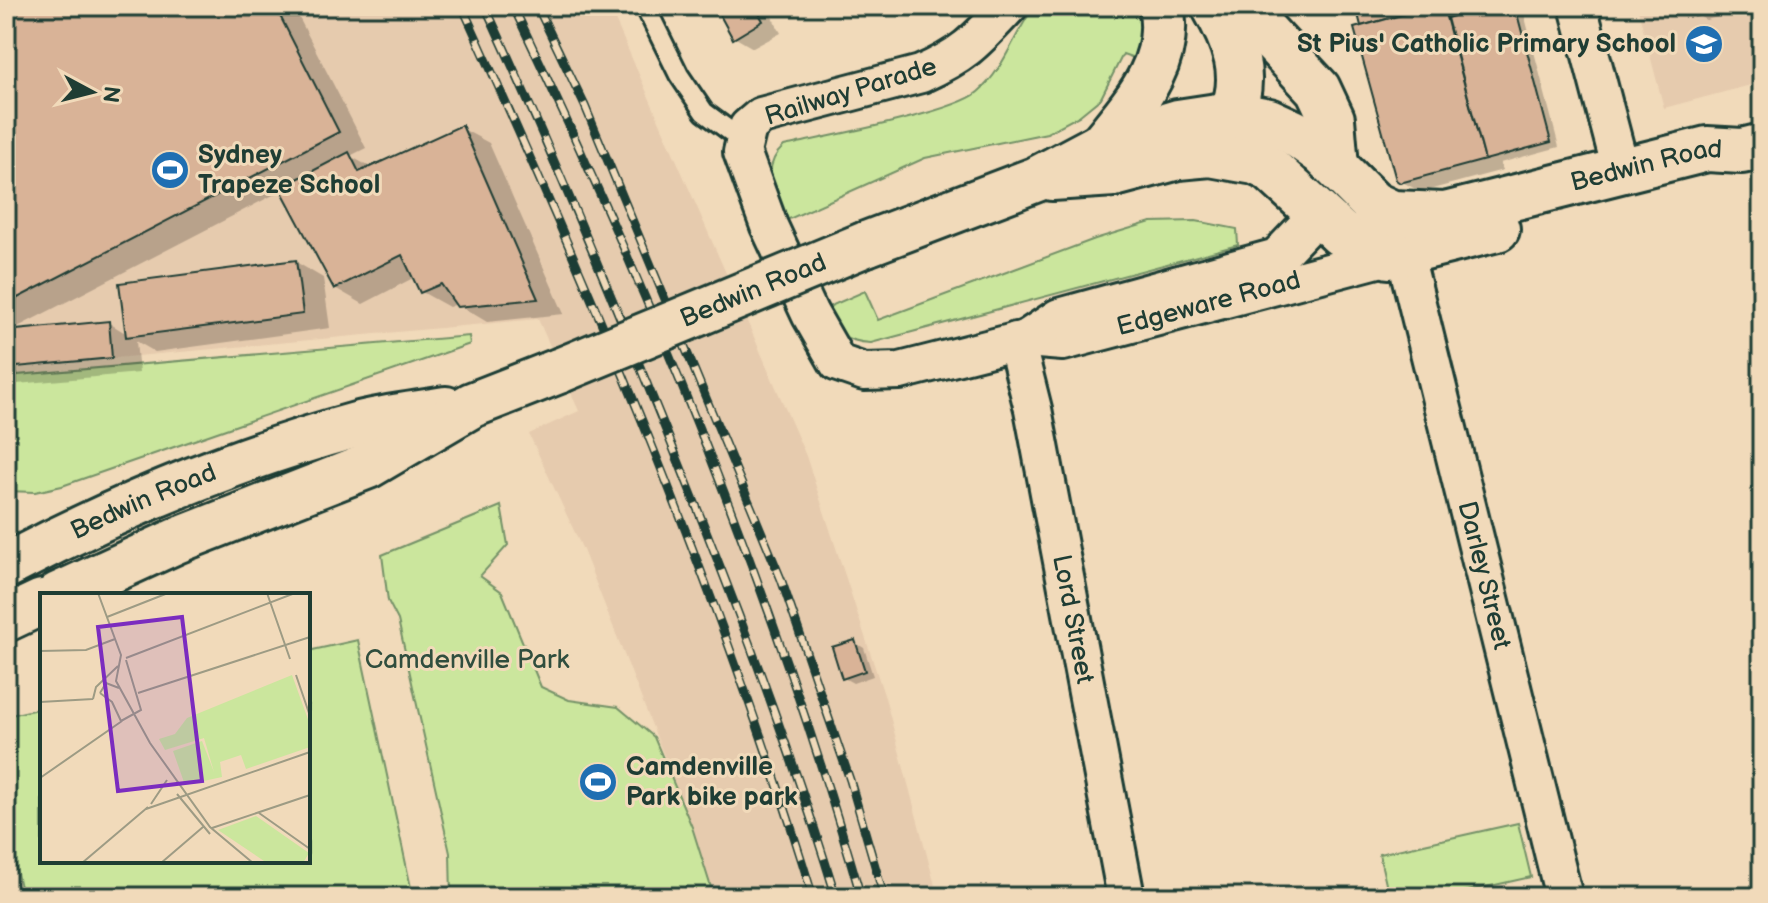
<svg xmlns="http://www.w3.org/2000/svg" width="1768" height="903" font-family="'Balsamiq Sans',sans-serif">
	<rect width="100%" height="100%" fill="#f1daba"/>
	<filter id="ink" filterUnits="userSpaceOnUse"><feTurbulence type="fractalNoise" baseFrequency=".0125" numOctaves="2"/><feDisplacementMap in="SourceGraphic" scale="16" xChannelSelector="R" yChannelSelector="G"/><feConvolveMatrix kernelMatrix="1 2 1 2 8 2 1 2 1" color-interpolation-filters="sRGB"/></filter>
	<g filter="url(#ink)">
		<g fill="#e6cbae">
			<polygon points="6,6 609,6 806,456 886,701 938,897 714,897 692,827 583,550 529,434 579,411 538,319 6,368"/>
			<polygon points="1637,6 1762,6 1762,82 1664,108"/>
		</g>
		<g fill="#cbe69d" stroke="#759268" stroke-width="2">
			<path d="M1035,6h106l-1,54 -17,-6 -22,44 -22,18 -32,17 -122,25 -138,62c-11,-27 -29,-51 -3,-74 39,-9 170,-33 194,-54 27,-23 36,-59 57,-86z"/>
			<path d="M1196,221l41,8 1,16 -367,98c-27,-1 -36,-11 -45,-35l39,-17 13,29 217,-81 56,-17z"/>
			<polygon points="469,336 470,344 62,486 35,492 6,491 6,376"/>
			<polygon points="501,506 508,545 480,576 502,592 541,687 569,700 618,707 654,737 692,827 714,897 451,897 450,853 398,620 388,601 382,555"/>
			<polygon points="358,640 413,897 22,897 6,822 6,716 42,708 42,861 308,861 308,651"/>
			<polygon points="1518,823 1531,877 1441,897 1389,897 1379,854"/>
		</g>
		<g fill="#0003">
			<polygon points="6,6 293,6 366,148 350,156 372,168 461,128 489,143 564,314 487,322 457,304 449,307 422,292 415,277 363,304 335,288 283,190 8,332 109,323 127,334 296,262 323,278 330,328 155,352 136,341 139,373 6,385"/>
			<polygon points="717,6 766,6 781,33 753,48 734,37"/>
			<polygon points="1358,6 1522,6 1559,147 1500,163 1503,170 1421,192 1397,179"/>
			<polygon points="1694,6 1755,6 1755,7 1706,20 1697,15"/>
			<polygon points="854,642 864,648 873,676 853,683 844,678"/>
		</g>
		<g fill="#d9b397" stroke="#1f3d34" stroke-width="2">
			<polygon points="6,6 275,6 339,132 6,304"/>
			<polygon points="715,6 755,6 763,21 733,39"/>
			<polygon points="1356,6 1434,6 1361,26"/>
			<polygon points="1434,6 1443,6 1485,160 1400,183 1396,180 1354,28"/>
			<polygon points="1443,6 1470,6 1472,11 1447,18"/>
			<polygon points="1470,6 1515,6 1551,142 1485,160 1447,18 1472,11"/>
			<polygon points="1692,6 1734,6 1695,16"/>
			<polygon points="462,125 538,299 457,307 441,284 420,293 402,255 334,289 280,188 349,152 359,172"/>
			<polygon points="296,260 303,314 126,337 119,283"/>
			<polygon points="109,321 112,358 6,368 6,331"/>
			<polygon points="855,640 865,671 842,679 832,647"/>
		</g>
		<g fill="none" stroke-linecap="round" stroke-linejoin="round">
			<defs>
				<polyline id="service" points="645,6 679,75 704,112 742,140"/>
				<g id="minor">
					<path id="s1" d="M1009,6c-33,35 -43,48 -88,68l-160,42 -13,11 -6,25 27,74 41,88 28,49 26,9 36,-1 126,-32 37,3 326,-86"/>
					<polyline points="1578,6 1621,170"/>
					<path id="s2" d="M1405,255l159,642"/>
					<polyline points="1026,339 1059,317 1277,257 1319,213"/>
					<path id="s3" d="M1016,341l17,68 93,488"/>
				</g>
				<g id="tertiary">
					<path d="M1214,6c20,34 35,71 17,108"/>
					<polyline points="1241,6 1318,89 1332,119 1336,166"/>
					<path d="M1101,145c33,-41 72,-82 60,-139"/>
				</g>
				<g id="secondary">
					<polyline points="1052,178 1114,174 1178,157 1210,154 1255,162 1270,169 1341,234 1389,256 1497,229"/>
					<path id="s4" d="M866,244l171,-65 64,-34 77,-23 53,-8 38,7 24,11 28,20 52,52 19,9 53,2 262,-66 35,2 20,-5"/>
					<path id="s5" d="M6,566c110,-58 230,-108 350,-141 29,-8 60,-11 90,-16"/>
					<polyline points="58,595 176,541 368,466 472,405 561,370"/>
					<polyline points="6,619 42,602"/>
				</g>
			</defs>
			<use href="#service" stroke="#1f3d34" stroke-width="24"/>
			<use href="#minor" stroke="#1f3d34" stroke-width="42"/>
			<use href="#tertiary" stroke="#1f3d34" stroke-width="50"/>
			<use href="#secondary" stroke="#1f3d34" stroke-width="50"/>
			<use href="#service" stroke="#f1daba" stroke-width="18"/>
			<use href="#minor" stroke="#f1daba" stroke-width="36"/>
			<use href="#tertiary" stroke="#f1daba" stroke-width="44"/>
			<use href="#secondary" stroke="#f1daba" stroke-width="44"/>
			<defs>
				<g id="rail">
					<path d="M462,6c132,290 258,586 351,891"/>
					<path d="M485,6c57,123 109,248 160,373 70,171 137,341 191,518"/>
					<path d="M513,6c136,284 261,588 348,891"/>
					<polyline points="537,6 585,106 781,579 850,780 884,897"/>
				</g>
			</defs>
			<use href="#rail" stroke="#1f3d34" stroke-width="9"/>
			<use href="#rail" stroke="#f1daba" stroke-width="6" stroke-dasharray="18" stroke-linecap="butt"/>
			<defs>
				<g id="secondary-bridge">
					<path id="s6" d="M561,370l305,-126"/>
				</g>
			</defs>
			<use href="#secondary-bridge" stroke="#1f3d34" stroke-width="50" stroke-linecap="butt"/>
			<use href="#secondary-bridge" stroke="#f1daba" stroke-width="44"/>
		</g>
	</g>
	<defs>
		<symbol id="school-disc" viewBox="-11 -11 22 22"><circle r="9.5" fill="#1f6fb2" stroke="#f1daba"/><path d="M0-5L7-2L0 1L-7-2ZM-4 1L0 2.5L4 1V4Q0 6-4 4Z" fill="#fff"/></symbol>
		<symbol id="stadium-disc" viewBox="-11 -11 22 22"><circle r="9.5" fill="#1f6fb2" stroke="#f1daba"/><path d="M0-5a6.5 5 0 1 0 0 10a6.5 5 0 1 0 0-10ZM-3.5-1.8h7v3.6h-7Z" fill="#fff"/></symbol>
	</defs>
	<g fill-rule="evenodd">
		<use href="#school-disc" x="1682" y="22" width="44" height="44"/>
		<use href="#stadium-disc" x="148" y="148" width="44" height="44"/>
		<use href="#stadium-disc" x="576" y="760" width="44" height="44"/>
	</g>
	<g text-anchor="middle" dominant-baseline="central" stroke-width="6" stroke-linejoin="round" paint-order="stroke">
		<g font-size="26" font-weight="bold" fill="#1f3d34" stroke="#f1daba" text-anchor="start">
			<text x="1676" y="44" text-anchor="end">St Pius' Catholic Primary School</text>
			<text x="198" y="155">Sydney<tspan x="198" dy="30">Trapeze School</tspan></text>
			<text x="626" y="767">Camdenville<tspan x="626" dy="30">Park bike park</tspan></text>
		</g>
		<g font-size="26" fill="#1f3d34" stroke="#f1daba">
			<text transform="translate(851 92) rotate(-17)">Railway Parade</text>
			<text stroke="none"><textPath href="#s4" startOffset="844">Bedwin Road</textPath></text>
			<text stroke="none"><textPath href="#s6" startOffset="208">Bedwin Road</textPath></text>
			<text stroke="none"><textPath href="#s1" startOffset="934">Edgeware Road</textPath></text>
			<text stroke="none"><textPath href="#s5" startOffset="152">Bedwin Road</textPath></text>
			<text stroke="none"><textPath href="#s2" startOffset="330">Darley Street</textPath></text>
			<text stroke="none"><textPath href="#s3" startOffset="284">Lord Street</textPath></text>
		</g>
		<g font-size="26" fill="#304e3e" stroke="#f1daba">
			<text x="467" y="660">Camdenville Park</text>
		</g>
	</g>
	<g transform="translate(40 593)">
		<rect width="270" height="270" fill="#f1daba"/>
		<path d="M252,82l18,50v22l-64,22 -5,-14 -21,7 2,15 -37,8 -12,-34 29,-10 12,31 -10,-34 -39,12 -6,-11 16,-5 12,-16zM216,223l53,37 -6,10h-36l-49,-33z" fill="#cbe69d"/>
		<path fill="none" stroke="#9d9b84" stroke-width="2" d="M58,0l23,62 -5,26 34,62 60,84 43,36M227,0l23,66M67,24l61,-24M0,58l46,-1 29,-11M86,65l169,-65M256,82l14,41M60,100l12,9 9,19 20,-11 -15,-50M60,100l6,-10 13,5M98,100l172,-56M53,106l3,-12 22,-21M0,109l53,-3M0,185l82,-57M137,201l33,40M111,211l16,-24M106,216l164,-57M219,220l51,36M172,235l98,-33M42,270l66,-56M121,270l42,-36"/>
		<path fill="#7b2cbf" fill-opacity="0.15" stroke="#7b2cbf" stroke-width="4" d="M142,24l20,164 -84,10 -20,-164z"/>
		<rect width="270" height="270" fill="none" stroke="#1f3d34" stroke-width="4"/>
	</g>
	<rect width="1768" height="903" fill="none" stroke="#f1daba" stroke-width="32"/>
	<rect x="16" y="16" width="1736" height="871" fill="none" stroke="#1f3d34" stroke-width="3" filter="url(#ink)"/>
	<g transform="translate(92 92) rotate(97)" stroke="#f1daba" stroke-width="6" paint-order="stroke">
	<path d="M0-6L14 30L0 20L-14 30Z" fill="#1f3d34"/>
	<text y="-12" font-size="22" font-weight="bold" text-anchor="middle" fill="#1f3d34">N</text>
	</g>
</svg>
